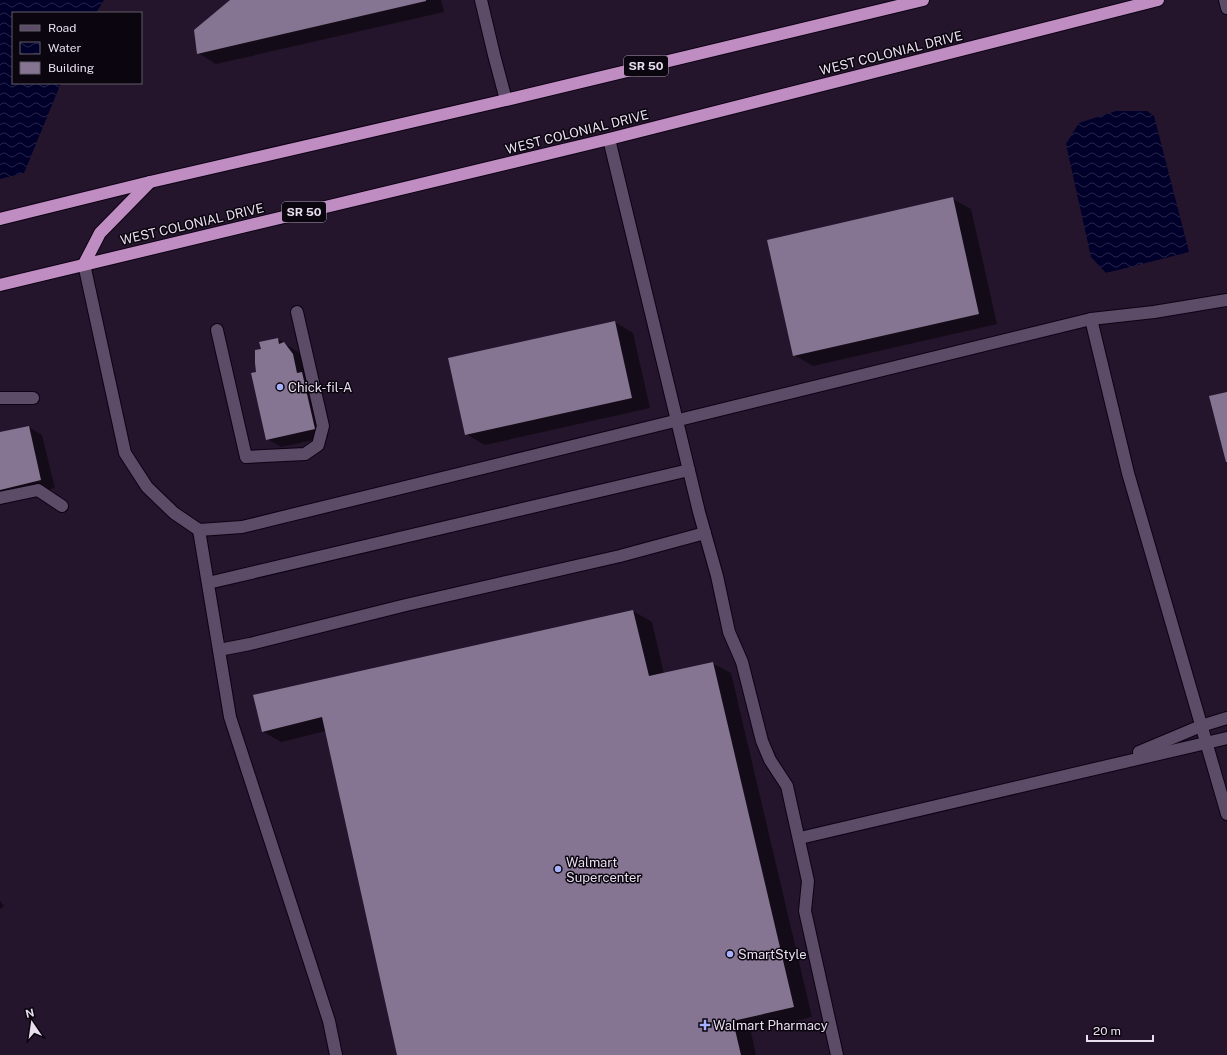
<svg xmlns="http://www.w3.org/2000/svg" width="1227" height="1055" font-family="'Public Sans',sans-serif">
	<defs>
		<pattern id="water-waves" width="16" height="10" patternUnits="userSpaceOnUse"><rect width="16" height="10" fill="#00002b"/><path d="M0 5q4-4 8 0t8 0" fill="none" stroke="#25254a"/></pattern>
	</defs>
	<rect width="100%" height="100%" fill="#24152c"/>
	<g fill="url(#water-waves)">
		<polygon points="0,0 104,0 96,13 13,13 13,83 61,83 24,173 0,179"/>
		<polygon points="1116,111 1147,111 1154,116 1189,252 1106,273 1091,257 1066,144 1079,123"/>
	</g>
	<g fill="#0007">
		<polygon points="232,0 441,0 444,12 216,64 198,53"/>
		<polygon points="953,199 971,209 997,324 813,366 794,355"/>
		<polygon points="615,322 633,333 650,408 485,445 466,434"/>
		<polygon points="278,339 298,352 307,363 315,381 328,437 281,447 267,439 258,373 262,349"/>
		<polygon points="29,427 42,435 55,488 0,501 0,433"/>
		<polygon points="633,611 652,622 664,674 712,663 731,673 812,1017 751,1032 756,1055 398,1055 326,731 281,742 262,731"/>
		<polygon points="0,901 4,906 0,909"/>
	</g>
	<g fill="#867592">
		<polygon points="230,0 426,0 426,1 197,54 194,30"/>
		<polygon points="953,197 979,314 793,356 767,240"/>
		<polygon points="615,321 632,398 465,435 448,358"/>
		<polygon points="278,338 279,344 284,342 293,354 297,373 302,372 315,429 266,440 251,373 256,372 255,363 255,350 261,349 259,342"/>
		<polygon points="1227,392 1227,462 1226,462 1209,396"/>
		<polygon points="29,426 41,480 0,490 0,432"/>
		<polygon points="633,610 649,676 713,662 794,1007 733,1021 741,1055 397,1055 322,717 262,732 253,695"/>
	</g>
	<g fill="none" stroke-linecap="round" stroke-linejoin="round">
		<defs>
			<g id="minor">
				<polyline points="481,0 494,55 506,100"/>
				<polyline points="1225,0 1227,8"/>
				<polyline points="609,139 699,512 717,576 729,632 742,662 762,741 770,760 787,786 808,881 805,911 837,1055"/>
				<polyline points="84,264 125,453 147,487 174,513 199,530 242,527 1091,319 1154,312 1227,300"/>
				<polyline points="1091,319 1128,473 1227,814"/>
				<polyline points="217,330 246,457 305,454 318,445 323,426 297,312"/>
				<polyline points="0,398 33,398"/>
				<polyline points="0,498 38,490 62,506"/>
				<polyline points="199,530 230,717 329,1021 336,1055"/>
				<polyline points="208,583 689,470"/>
				<polyline points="219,650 250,644 406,605 620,556 705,533"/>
				<polyline points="1139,752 1201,726 1227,718"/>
				<polyline points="800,838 1227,738"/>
			</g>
			<g id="highway">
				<polyline points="0,219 150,182 506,100 923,0"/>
				<polyline points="84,264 100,233 150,182"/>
				<polyline points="0,285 609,139 1158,0"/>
			</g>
		</defs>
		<use href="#minor" stroke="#0d0214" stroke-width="14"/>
		<use href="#highway" stroke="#0d0214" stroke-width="14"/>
		<use href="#minor" stroke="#5c4c67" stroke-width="12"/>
		<use href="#highway" stroke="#c08dc3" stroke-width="12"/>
	</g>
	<g fill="#a7b1fc" stroke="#0a050e" stroke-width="1.5">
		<circle cx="280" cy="387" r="4"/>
		<circle cx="558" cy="869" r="4"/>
		<circle cx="730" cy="954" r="4"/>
		<path d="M703 1019h4v4h4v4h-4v4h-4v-4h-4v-4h4z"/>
	</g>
	<g text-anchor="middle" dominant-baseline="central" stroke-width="3" stroke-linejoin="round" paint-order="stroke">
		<g fill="#0a050e" stroke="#a59dab" stroke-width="1">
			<rect x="624" y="56" width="44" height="20" rx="3"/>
			<rect x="282" y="202" width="44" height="20" rx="3"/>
		</g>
		<g font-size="12" font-weight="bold" fill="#e8deee">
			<text x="646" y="66">SR 50</text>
			<text x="304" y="212">SR 50</text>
		</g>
		<g font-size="13" fill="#e8deee" stroke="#0a050e">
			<text transform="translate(891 53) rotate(-14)">WEST COLONIAL DRIVE</text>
			<text transform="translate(577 132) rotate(-14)">WEST COLONIAL DRIVE</text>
			<text transform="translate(192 224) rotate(-13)">WEST COLONIAL DRIVE</text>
		</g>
		<g font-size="13" fill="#e8deee" stroke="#0a050e" text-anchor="start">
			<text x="288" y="387">Chick-fil-A</text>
			<text x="566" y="862">Walmart<tspan x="566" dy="15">Supercenter</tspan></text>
			<text x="738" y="954">SmartStyle</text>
			<text x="713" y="1025">Walmart Pharmacy</text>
		</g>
	</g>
	<rect x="12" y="12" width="130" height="72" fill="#0a050e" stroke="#635c68"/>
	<rect x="20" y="25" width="20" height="6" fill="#5c4c67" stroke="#635c68"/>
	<text x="48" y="32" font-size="12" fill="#e8deee">Road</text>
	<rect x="20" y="42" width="20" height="12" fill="url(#water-waves)" stroke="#635c68"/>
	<text x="48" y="52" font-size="12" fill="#e8deee">Water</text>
	<rect x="20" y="62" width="20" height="12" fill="#867592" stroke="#635c68"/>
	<text x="48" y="72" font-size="12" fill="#e8deee">Building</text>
	<g transform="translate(32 1023) rotate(347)" stroke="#0a050e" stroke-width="3" paint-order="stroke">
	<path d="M0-3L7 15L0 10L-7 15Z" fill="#e8deee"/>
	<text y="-6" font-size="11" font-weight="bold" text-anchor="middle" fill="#e8deee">N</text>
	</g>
	<path d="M1087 1035v6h66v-6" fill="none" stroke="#e8deee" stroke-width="2"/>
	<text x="1093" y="1035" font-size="12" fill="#e8deee" stroke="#0a050e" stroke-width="3" paint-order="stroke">20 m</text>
</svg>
